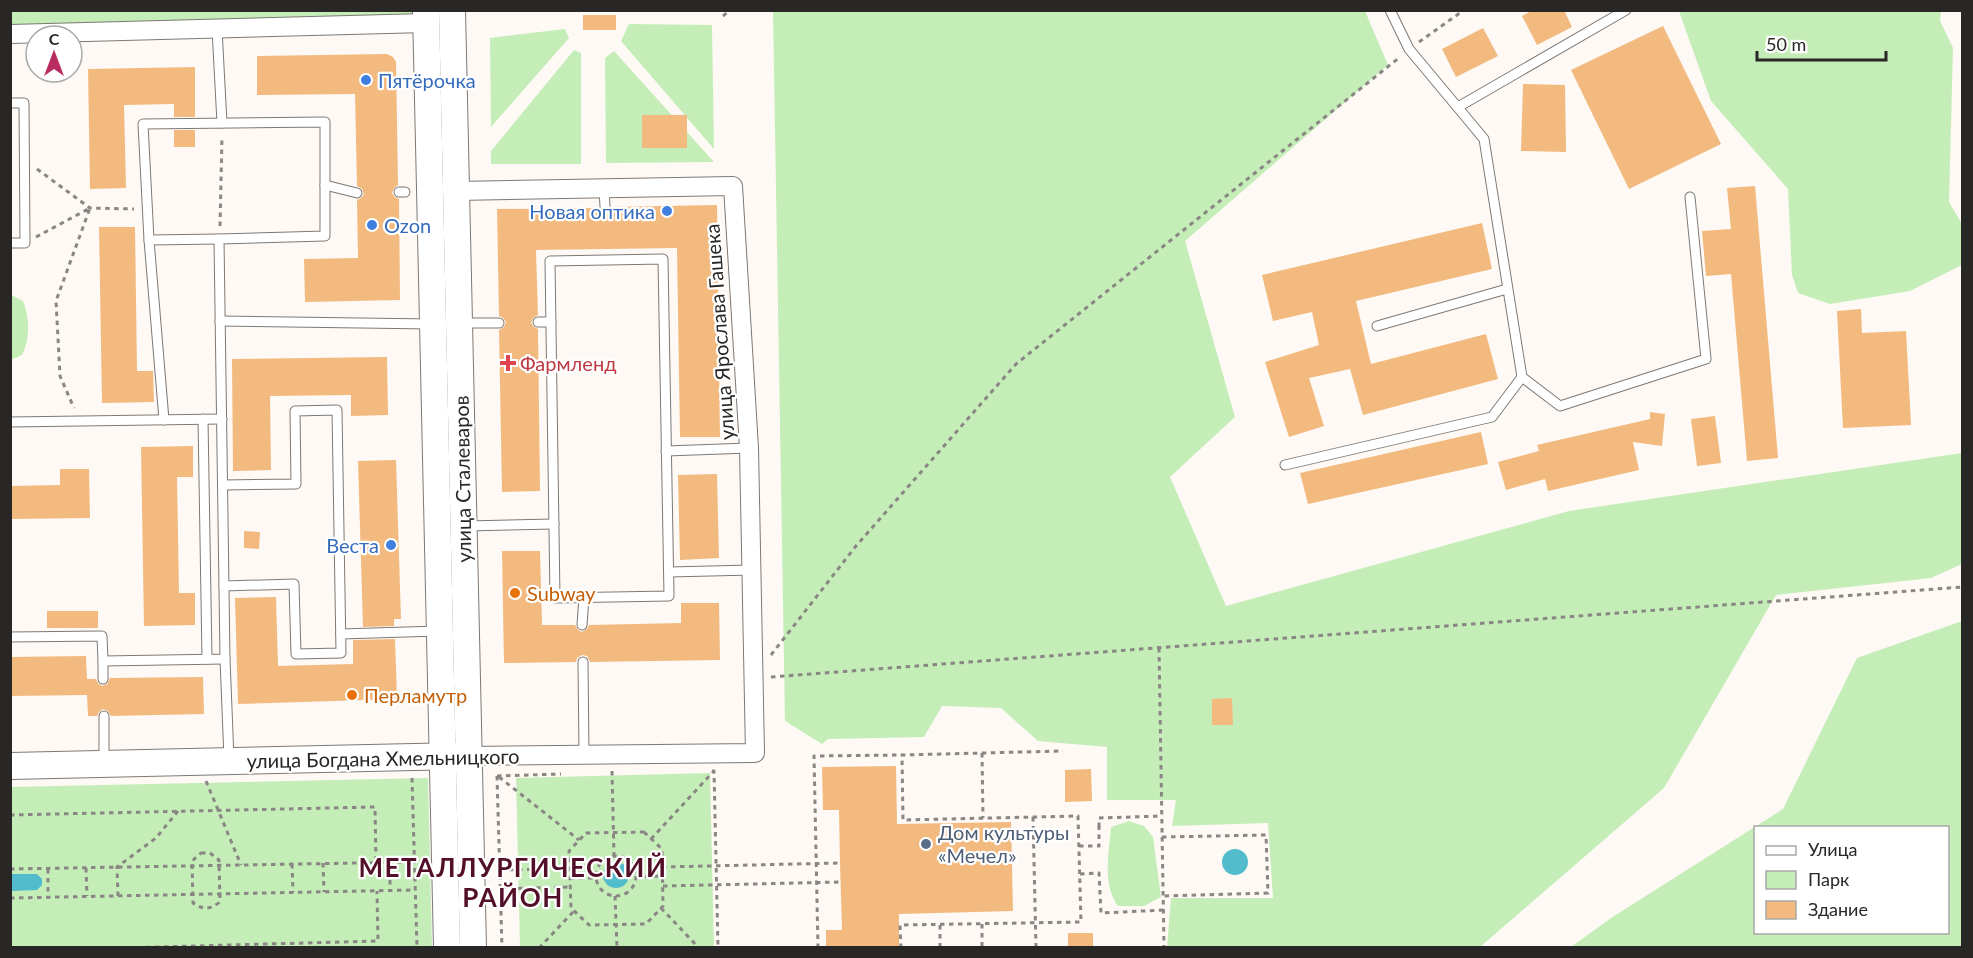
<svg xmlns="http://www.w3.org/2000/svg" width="1973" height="958" font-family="Lato,sans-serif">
	<rect width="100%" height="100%" fill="#fef9f4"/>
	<g fill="#c4edb8" fill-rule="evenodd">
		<polygon points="415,10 415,16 11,26 10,11"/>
		<polygon points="773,11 1365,11 1388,65 1185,241 1235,417 1170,477 1226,606 1569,511 1962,453 1962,564 1931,578 1776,595 1664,788 1480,947 1167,947 1171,898 1273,898 1268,823 1172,826 1176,800 1107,800 1107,747 1038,741 1001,708 942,706 924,737 828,739 822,744 785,721"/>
		<polygon points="1679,11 1941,11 1940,21 1953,48 1949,202 1962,224 1962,265 1910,291 1830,304 1798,293 1792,275 1788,189 1711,101"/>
		<polygon points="629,24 712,25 714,149 621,41"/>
		<polygon points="565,29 569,38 491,127 490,38"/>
		<polygon points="574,50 581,53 581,164 491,164 491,151"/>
		<polygon points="614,51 714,162 606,163 605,58"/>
		<path d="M11,295l12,6c7,17 7,38 -1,54l-11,5z"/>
		<path d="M1962,621v326h-391l40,-29 172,-109 74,-151zM1756,828h192v104h-192z"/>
		<polygon points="710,773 714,947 520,947 516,778"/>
		<polygon points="428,778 432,947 11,947 10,787"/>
		<path d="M1129,821l15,5 9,11 8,60 -17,9h-26c-16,-22 -9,-53 -7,-79z"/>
	</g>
	<g fill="#52bccd">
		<circle cx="1235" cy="862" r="13"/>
		<circle cx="616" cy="875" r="13"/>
		<polygon points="11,874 37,874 42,879 42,885 37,890 11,891"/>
	</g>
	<g fill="#f2ba7f">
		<polygon points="1533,10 1564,10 1572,27 1537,45 1522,16"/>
		<rect x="583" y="15" width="33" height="15"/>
		<polygon points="1663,26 1721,144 1629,189 1571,70"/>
		<polygon points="1483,28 1498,56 1456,77 1442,49"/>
		<polygon points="387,54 393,57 396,62 398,185 394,188 392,193 395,197 399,199 400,300 305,302 304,259 358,258 357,200 361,198 364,194 362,189 357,186 355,94 257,95 257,56"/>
		<polygon points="195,67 195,117 174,117 174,104 124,105 126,188 90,189 88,69"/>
		<polygon points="1523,84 1565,85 1566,152 1521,151"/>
		<rect x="642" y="115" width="45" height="33"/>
		<rect x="174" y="130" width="21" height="17"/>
		<polygon points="1755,186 1778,458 1747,461 1731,274 1706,276 1702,231 1731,229 1727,188"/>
		<polygon points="717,205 720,437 680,437 677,248 536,250 538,315 533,318 531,323 534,327 538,329 540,491 502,492 499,330 504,327 506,322 503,318 499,316 497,209 598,208 600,211 605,214 609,212 612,207"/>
		<polygon points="1482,223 1492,269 1356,301 1371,364 1486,334 1498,379 1363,415 1350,369 1309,378 1324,426 1289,437 1265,362 1319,345 1312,312 1273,321 1262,275"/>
		<polygon points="99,227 135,227 137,371 153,371 154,402 102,403"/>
		<polygon points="1861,309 1862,333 1906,331 1911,425 1843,428 1837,311"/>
		<polygon points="387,357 388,415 351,416 351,395 270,396 271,470 233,471 232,359"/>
		<polygon points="1650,412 1665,414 1662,446 1633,442 1639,470 1548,491 1545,479 1506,490 1498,462 1539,451 1537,445 1650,419"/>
		<polygon points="1715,416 1721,463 1697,466 1691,419"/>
		<polygon points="1481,432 1488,464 1308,504 1300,473"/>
		<polygon points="193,446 193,477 177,477 179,593 195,593 195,625 144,626 141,447"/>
		<polygon points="396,460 401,619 394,619 394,626 363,627 358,461"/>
		<polygon points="60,469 89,469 90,518 10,519 10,486 60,485"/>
		<polygon points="717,474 719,558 680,560 678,475"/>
		<polygon points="244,531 260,532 259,549 244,548"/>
		<polygon points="502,551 540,551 542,625 575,625 578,630 582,632 587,629 589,625 681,623 681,603 719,603 720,660 590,662 587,656 582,655 577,658 576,662 504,663"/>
		<polygon points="276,597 278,666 353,664 353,640 395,639 397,699 238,704 235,598"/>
		<rect x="47" y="611" width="51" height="17"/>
		<polygon points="86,656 87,679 96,679 98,683 102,686 107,684 110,678 203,677 204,714 111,716 108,711 103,709 99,712 97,716 88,716 87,695 10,696 10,657"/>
		<polygon points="1232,698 1233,725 1212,725 1212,699"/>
		<polygon points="896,766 897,824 1011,822 1013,911 899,914 899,948 826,948 826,930 842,930 840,863 839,810 823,810 822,767"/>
		<polygon points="1091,769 1092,801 1065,802 1065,770"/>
		<rect x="1068" y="933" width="25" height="15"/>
	</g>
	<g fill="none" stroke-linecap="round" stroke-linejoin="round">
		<defs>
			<g id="lane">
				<polyline points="1390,10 1409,49 1484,139 1522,377 1560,406 1706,359 1690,197"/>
				<polyline points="217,29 222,123"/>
				<polyline points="10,103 24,103 25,243 10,243"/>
				<polyline points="1458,107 1626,10"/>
				<polyline points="325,185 357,193"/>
				<polyline points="604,188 605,207"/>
				<polyline points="399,192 405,192"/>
				<polyline points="149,240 219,239"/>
				<polygon points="663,259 669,596 555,598 550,261"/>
				<polyline points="220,321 431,324"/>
				<polyline points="538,322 551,322"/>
				<polyline points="462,323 499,323"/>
				<polyline points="1377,326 1507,289"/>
				<polyline points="203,419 207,659"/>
				<polyline points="10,422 222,419"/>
				<polyline points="666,451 749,448"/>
				<polyline points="1285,465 1492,417 1522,377"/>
				<polyline points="223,485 296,484 295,411 337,410 341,653 296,654 294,584 224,586"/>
				<polyline points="466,526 554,524"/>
				<polyline points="669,572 752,570"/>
				<polyline points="582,625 584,597"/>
				<polyline points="341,634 438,631"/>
				<polyline points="10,637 102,636 103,661 225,659 219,239 325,236 325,122 143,124 149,240 164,420"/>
				<polyline points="225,659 229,759"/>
				<polyline points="103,661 103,679"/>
				<polyline points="583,662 584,755"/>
				<polyline points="104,716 104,762"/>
			</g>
			<g id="street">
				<polyline points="10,34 426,23"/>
				<polyline points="456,191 733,186 749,448 755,753 468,756"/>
			</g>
			<g id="secondary">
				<polyline points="426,10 447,948"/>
				<polyline points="452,10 473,948"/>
				<polyline points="10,766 460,756"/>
			</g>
		</defs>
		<use href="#lane" stroke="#7d7874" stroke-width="11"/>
		<use href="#street" stroke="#7d7874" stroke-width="20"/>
		<use href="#secondary" stroke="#7d7874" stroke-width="28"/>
		<g stroke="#898683" stroke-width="3" stroke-dasharray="4.5 4.5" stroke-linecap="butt">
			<polyline points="723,16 730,10"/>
			<polyline points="1419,42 1464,10"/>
			<polyline points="37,169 90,208 134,209"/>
			<polyline points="220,226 222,136"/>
			<polyline points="36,237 90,208 56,301 60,376 74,408"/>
			<polyline points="1159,648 1164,948"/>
			<polyline points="771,655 856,546 1016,364 1400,57"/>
			<polyline points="771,677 1962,587"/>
			<polyline points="982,753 983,818"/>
			<polyline points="612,771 614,856"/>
			<polyline points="712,771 714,771 718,948"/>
			<polyline points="497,776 561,774"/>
			<polyline points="497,776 502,948"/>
			<polyline points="499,777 579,840"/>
			<polyline points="412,778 417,948"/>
			<polyline points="206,781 241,865"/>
			<polyline points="10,815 375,807 376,863"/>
			<polyline points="1033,817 1036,948"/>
			<polyline points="1099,827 1099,818 1162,816"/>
			<polygon points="644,832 662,849 663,906 646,924 589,925 571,908 569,851 586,833"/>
			<polyline points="1162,837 1266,835 1268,893 1164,896"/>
			<polyline points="651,839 713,772"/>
			<polyline points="1079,846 1099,846 1099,826"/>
			<path d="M201,853h9l9,7 1,42c-11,8 -16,8 -27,1l-1,-42z"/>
			<circle cx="616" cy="876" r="20"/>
			<polyline points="390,862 390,890"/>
			<polyline points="323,863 324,892"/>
			<polyline points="292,864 293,892"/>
			<polyline points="662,867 840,863"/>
			<polyline points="86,868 87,896"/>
			<polyline points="10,869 415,862"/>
			<polyline points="48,869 48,897"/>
			<polyline points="500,870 570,869"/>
			<polyline points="1080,874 1099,873 1101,913 1164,910"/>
			<polyline points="636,877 662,876"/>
			<polyline points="570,878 596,878"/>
			<polyline points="663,886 841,882"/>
			<polyline points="500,889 570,887"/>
			<polyline points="118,896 117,867 156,838 178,811"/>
			<polyline points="615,896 617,948"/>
			<polyline points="10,898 415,890"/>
			<polyline points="661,908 699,948"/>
			<polyline points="982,924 982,948"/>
			<polyline points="940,925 940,948"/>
			<polyline points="119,948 378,941 377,891"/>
			<polyline points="539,948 574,911"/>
			<polyline points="818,948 814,756 902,755"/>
			<polyline points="901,948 900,925 1081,922 1078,816 903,820 902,755 1063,751"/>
		</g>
		<use href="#lane" stroke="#fff" stroke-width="9"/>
		<use href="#street" stroke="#fff" stroke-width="18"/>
		<use href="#secondary" stroke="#fff" stroke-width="26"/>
	</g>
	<g fill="#3f7fe0" stroke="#fff" stroke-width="2">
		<circle cx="366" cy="80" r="6"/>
		<circle cx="667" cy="211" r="6"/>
		<circle cx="372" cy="225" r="6"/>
		<circle cx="391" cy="545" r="6"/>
	</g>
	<path fill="#e0444e" stroke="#fff" stroke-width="2" d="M505 354h6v6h6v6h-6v6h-6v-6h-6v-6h6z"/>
	<g fill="#e8710a" stroke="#fff" stroke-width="2">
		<circle cx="515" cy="593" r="6"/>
		<circle cx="352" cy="695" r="6"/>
	</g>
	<circle fill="#5c6f8a" stroke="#fff" stroke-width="2" cx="926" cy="844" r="6"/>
	<g text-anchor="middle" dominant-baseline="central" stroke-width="4.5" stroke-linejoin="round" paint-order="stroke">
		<g font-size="20" fill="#366cbe" stroke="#fff" text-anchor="start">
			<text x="378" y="80">Пятёрочка</text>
			<text x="655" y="211" text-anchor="end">Новая оптика</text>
			<text x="384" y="225">Ozon</text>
			<text x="379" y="545" text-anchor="end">Веста</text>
		</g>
		<g font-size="20" fill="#282725" stroke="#fff">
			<text transform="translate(719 332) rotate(-94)">улица Ярослава Гашека</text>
			<text transform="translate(462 479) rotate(-91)">улица Сталеваров</text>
			<text transform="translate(383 758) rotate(-1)">улица Богдана Хмельницкого</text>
		</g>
		<g font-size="20" fill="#be3a42" stroke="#fff" text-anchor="start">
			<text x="520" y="363">Фармленд</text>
		</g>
		<g font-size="20" fill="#c56008" stroke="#fff" text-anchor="start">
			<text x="527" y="593">Subway</text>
			<text x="364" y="695">Перламутр</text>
		</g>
		<g font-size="20" fill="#4e5e75" stroke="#fff" text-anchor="start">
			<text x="938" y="832">Дом культуры<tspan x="938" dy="23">«Мечел»</tspan></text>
		</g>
		<g font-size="26" font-weight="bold" letter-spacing="1.5" fill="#530f28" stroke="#fff">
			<text x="513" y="867">МЕТАЛЛУРГИЧЕСКИЙ<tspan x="513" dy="30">РАЙОН</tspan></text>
		</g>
	</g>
	<rect width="1973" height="958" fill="none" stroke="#282725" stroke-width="24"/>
	<rect x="1754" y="826" width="195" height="108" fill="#ffffff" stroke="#a9a9a8" stroke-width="1.5"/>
	<rect x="1766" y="846" width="30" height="9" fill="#ffffff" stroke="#a9a9a8" stroke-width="1.5"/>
	<text x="1808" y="856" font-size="18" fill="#282725">Улица</text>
	<rect x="1766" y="871" width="30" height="18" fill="#c4edb8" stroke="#a9a9a8" stroke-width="1.5"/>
	<text x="1808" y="886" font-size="18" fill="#282725">Парк</text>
	<rect x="1766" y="901" width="30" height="18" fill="#f2ba7f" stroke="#a9a9a8" stroke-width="1.5"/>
	<text x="1808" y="916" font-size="18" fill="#282725">Здание</text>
	<g transform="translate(54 54)"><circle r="28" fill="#ffffff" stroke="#a9a9a8" stroke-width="1.5"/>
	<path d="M0-4.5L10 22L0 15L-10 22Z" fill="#b82c61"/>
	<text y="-9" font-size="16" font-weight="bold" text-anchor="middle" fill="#282725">С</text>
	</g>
	<path d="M1757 51v9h129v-9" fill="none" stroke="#282725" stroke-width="3"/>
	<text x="1766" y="51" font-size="18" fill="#282725" stroke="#ffffff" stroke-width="4.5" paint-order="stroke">50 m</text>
</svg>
